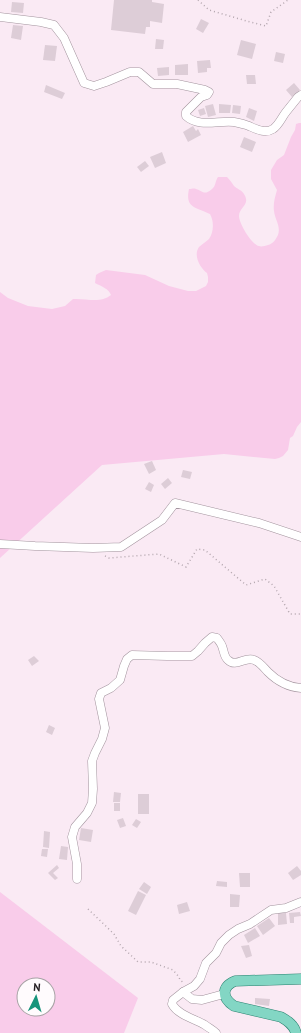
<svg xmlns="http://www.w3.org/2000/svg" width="301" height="1033" font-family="'PT Sans',sans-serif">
	<rect width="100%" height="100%" fill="#faeaf4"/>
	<g fill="#f9ccea" fill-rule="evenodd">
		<path d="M299,123h2v299l-4,5 -4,9 -3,2 -2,12 -5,6 -4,2 -4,1 -51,-5 -122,11 -102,93v-266l8,6 20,8 24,3 13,-3 8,-7c13,-1 27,5 38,-4 -2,-6 -10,-9 -16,-12l1,-8 3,-2 7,-3 39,5 24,11 19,5h8l10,-5 2,-4v-5l-1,-4c-7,-5 -14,-18 -8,-26 3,-3 7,-5 10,-8 5,-7 5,-18 1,-25 -15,-7 -25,-6 -21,-25 3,0 5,-1 7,0 7,2 8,7 16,0 4,-3 3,-8 6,-12h9c3,3 5,6 7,9 3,3 8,4 10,8 7,11 -5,13 -5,22 0,7 12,28 20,30 2,1 6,0 9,-1 5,-1 8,-6 10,-10 3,-9 -3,-15 -4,-24 -1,-7 1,-14 3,-21l-6,-11v-9l6,-10 7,-5 7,-18 4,-7 1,-6z"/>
		<path d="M0,892l138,106 -14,35h-124zM24,985h24v24h-24z"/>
	</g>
	<g fill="#ddcdd7">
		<polygon points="114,0 152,0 152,2 164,4 162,23 150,21 150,27 146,27 145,34 111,30"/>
		<polygon points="12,2 24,3 23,13 11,12"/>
		<polygon points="201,19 209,23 203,33 196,29"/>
		<polygon points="13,25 23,26 21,40 11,38"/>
		<polygon points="156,39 164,40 163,49 155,49"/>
		<polygon points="241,40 256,44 252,59 237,55"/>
		<polygon points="45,45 57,46 55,61 43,60"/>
		<polygon points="276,52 285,54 283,63 274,61"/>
		<polygon points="210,60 211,68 207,68 207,72 198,73 197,61"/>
		<polygon points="188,64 188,75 175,75 175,65"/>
		<polygon points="169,67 169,75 158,76 157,68"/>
		<polygon points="246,75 255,75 256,84 247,84"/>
		<polygon points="294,83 300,90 292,97 286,90"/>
		<polygon points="46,85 65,93 62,99 44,92"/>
		<polygon points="213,104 216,115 208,117 205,106"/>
		<polygon points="219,104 231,105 230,113 219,113"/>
		<polygon points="233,105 241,106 240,114 232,113"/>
		<polygon points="204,108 206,114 200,116 198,110"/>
		<polygon points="249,108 257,111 254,121 246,117"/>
		<polygon points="193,126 196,131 198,129 201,135 188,142 183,132"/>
		<polygon points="244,137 256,142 252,152 240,147"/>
		<polygon points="162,152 166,163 155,168 150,157"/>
		<polygon points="145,161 149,166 141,172 137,167"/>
		<polygon points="152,461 156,470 149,474 144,464"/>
		<polygon points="183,470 192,472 190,479 181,477"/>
		<polygon points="168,478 172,483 165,489 161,484"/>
		<polygon points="149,482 154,485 151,492 145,489"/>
		<polygon points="34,656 39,661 32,666 28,660"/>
		<polygon points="49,725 55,728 52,735 46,732"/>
		<polygon points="114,792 121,793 120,802 113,802"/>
		<rect x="138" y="794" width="11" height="20"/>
		<rect x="114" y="803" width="6" height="8"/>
		<polygon points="123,818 126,826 120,828 117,820"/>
		<polygon points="136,819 141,822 137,828 132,825"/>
		<polygon points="81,828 93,830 91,842 79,840"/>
		<polygon points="44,831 50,832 49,848 43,847"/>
		<polygon points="61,846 68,847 67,860 59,859"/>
		<polygon points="42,849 48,849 47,857 41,856"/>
		<polygon points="57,865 59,868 53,873 58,878 55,880 48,873"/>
		<polygon points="297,866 301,871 301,875 293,880 288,873"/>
		<polygon points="239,873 250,873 250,887 240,887"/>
		<polygon points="217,881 227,882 227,887 216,886"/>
		<polygon points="144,882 151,887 147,894 139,889"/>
		<polygon points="138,891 146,895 136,915 128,911"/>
		<polygon points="230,894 240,895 239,907 230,907"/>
		<polygon points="187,902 190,911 179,914 177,905"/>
		<polygon points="300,912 301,916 294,917 294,923 290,923 289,913"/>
		<polygon points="278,913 286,913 287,924 278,925"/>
		<polygon points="269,918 275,926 263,935 257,926"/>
		<polygon points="255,928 260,936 248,943 244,935"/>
		<polygon points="249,945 252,956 246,958 241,946"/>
		<polygon points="255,998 270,999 269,1006 255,1004"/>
	</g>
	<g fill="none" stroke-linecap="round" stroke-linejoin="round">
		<defs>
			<g id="minor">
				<path d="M0,17l41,5 13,3 10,13 20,45 10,3 12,-4 24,-10h9l14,12h24l28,6 4,2 -2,3 -6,2 -15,15v4c13,12 33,4 48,6 5,1 10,2 15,4 7,3 16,8 24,3 6,-4 9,-12 13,-17 4,-5 8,-10 12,-15l3,-2"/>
				<polyline points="0,544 35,546 93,548 121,547 162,520 175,503 259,523 301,537"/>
				<path d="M77,879v-15l-5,-27 3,-10 12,-14 5,-10 1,-14 -1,-28 3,-8 7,-14 3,-11 -6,-29 2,-6 10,-5 9,-8 4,-14 3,-7 5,-4 35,1h25l6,-5 7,-8 7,-6 5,1c2,3 4,5 5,8 2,5 2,11 6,14 8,8 17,-4 26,0 6,2 10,8 14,12 9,9 20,15 33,16"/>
				<polyline points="183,992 194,986 200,979 206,963 216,953 221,943 229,935 238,929 250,924 271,910 286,908 301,902"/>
				<path d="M216,1033c-3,-3 -7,-5 -11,-8 -10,-6 -27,-10 -33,-21l1,-4 10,-8 9,7 10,1 22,-6"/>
			</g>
			<path id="major" d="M296,1033c-2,-8 -8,-12 -15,-16l-47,-11c-12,-8 -13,-19 1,-25l66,-2"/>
		</defs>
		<use href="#minor" stroke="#a3949e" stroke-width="9"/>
		<use href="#major" stroke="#2c8371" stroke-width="11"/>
		<g stroke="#b4a7af" stroke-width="1.5" stroke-dasharray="1 3" stroke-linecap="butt">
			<polyline points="198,0 209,10 250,22 266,26 271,12 288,0"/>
			<polyline points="105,556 109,558 159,554 186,567 197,549 205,550 246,585 265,579 274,586 290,614 301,614"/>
			<polyline points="88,909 114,934 121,946 138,962 151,962 173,970 179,977 180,980 184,983"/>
		</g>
		<use href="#minor" stroke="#fff" stroke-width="8"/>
		<use href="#major" stroke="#83d6c4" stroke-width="10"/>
	</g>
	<g transform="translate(36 997) rotate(5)"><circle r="19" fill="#fffbfd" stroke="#a7a3a5"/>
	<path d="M0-3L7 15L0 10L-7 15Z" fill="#17947b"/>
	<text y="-6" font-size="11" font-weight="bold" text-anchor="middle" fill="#241e22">N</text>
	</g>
</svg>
